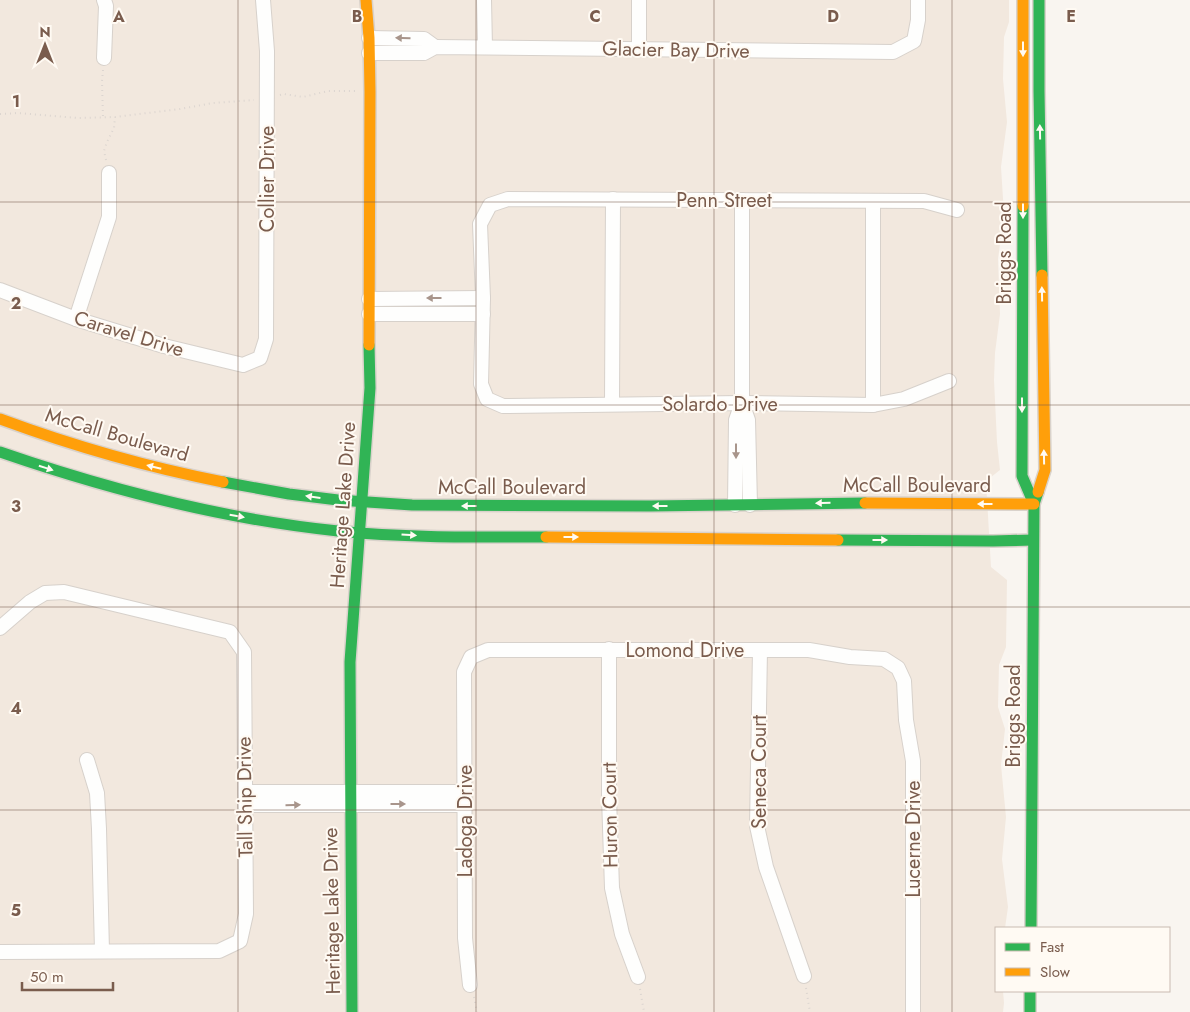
<svg xmlns="http://www.w3.org/2000/svg" width="1190" height="1012" font-family="Jost,sans-serif">
	<rect width="100%" height="100%" fill="#f9f5f0"/>
	<polygon fill="#f2e8de" points="0,0 1009,0 1009,22 1004,37 1003,79 1007,122 1001,167 1004,214 998,259 1000,314 995,353 994,380 997,442 1000,470 986,481 991,567 1007,580 1006,647 999,665 998,707 1005,729 1001,765 1006,817 1002,859 1008,907 1005,928 996,928 996,991 1003,991 1004,1003 1003,1012 0,1012"/>
	<g fill="none" stroke-linecap="round" stroke-linejoin="round">
		<defs>
			<g id="street">
				<polyline points="484,0 485,47"/>
				<polyline points="639,0 639,49"/>
				<polyline points="369,38 424,39 435,47"/>
				<polyline points="369,53 424,53 435,47 893,52 914,41 918,20 918,0"/>
				<polyline points="104,58 106,6 104,0"/>
				<polyline points="742,200 742,403 748,420 750,505"/>
				<polyline points="873,201 873,405"/>
				<polyline points="0,290 76,319 164,346 243,365 260,358 266,339 267,51 263,0"/>
				<polyline points="369,299 483,298"/>
				<polyline points="369,314 483,314"/>
				<polyline points="76,319 109,217 109,173"/>
				<polyline points="949,381 904,399 873,405 742,403 503,406 487,399 481,384 483,298 480,224 490,205 508,199 924,201 957,210"/>
				<polyline points="612,404 613,199"/>
				<polyline points="735,505 736,420 742,403"/>
				<polyline points="0,628 30,602 45,593 64,592 230,632 244,652 246,914 240,941 219,951 0,952"/>
				<polyline points="609,649 609,797 612,888 622,934 638,977"/>
				<polyline points="760,650 757,826 766,867 804,976"/>
				<polyline points="87,760 97,793 99,829 102,951"/>
				<polyline points="245,792 465,792"/>
				<polyline points="245,805 465,805"/>
				<polyline points="470,985 465,938 464,672 471,657 488,650 809,650 850,657 884,659 898,668 904,681 906,720 913,761 913,1012"/>
			</g>
			<g id="fast">
				<polyline points="1039,0 1039,91 1042,275"/>
				<polyline points="1023,206 1022,476 1034,504"/>
				<path d="M0,452c110,38 222,67 338,79 69,7 139,6 208,6"/>
				<polyline points="223,482 289,494 338,500 412,505 651,506 865,503"/>
				<polyline points="838,540 993,541 1033,540"/>
				<polyline points="1031,928 1034,504 1038,492"/>
				<polyline points="1030,991 1030,1012"/>
				<polyline points="352,1012 350,662 370,388 369,345"/>
			</g>
			<g id="slow">
				<polyline points="366,0 369,38 370,92 369,345"/>
				<polyline points="1023,206 1023,0"/>
				<path d="M0,419c73,27 146,48 223,63"/>
				<polyline points="1038,492 1045,470 1042,275"/>
				<polyline points="865,503 1034,504"/>
				<polyline points="546,537 838,540"/>
			</g>
		</defs>
		<use href="#street" stroke="#d7d1cb" stroke-width="16"/>
		<use href="#fast" stroke="#d9d2cb" stroke-width="14"/>
		<use href="#slow" stroke="#d9d2cb" stroke-width="14"/>
		<g stroke="#dcd5d0" stroke-width="2" stroke-dasharray="1 4" stroke-linecap="butt">
			<polyline points="103,70 102,81 103,118"/>
			<polyline points="280,95 284,94 303,97 328,91 355,91"/>
			<polyline points="0,114 18,113 78,118 115,117 180,109 213,103 254,100"/>
			<polyline points="106,160 104,151 107,142 114,128 115,117"/>
			<polyline points="806,988 810,1012"/>
			<polyline points="640,989 644,1012"/>
			<polyline points="474,997 477,1012"/>
		</g>
		<use href="#street" stroke="#fefefd" stroke-width="14"/>
		<use href="#fast" stroke="#30b455" stroke-width="11"/>
		<use href="#slow" stroke="#ff9f0a" stroke-width="11"/>
	</g>
	<defs><path id="oneway-solid" d="M-6-.8H1V-3.2L6.5 0L1 3.2V.8H-6Z" transform="scale(1.25)"/></defs>
	<g fill="#a8958b">
		<use href="#oneway-solid" transform="translate(403 38) rotate(-178)"/>
		<use href="#oneway-solid" transform="translate(434 298) rotate(180)"/>
		<use href="#oneway-solid" transform="translate(736 451) rotate(90)"/>
		<use href="#oneway-solid" transform="translate(398 804)"/>
		<use href="#oneway-solid" transform="translate(293 805) rotate(-1)"/>
	</g>
	<g fill="#fffaf3">
		<use href="#oneway-solid" transform="translate(1023 49) rotate(90)"/>
		<use href="#oneway-solid" transform="translate(1040 132) rotate(-91)"/>
		<use href="#oneway-solid" transform="translate(1023 211) rotate(90)"/>
		<use href="#oneway-solid" transform="translate(1042 294) rotate(-91)"/>
		<use href="#oneway-solid" transform="translate(1022 405) rotate(90)"/>
		<use href="#oneway-solid" transform="translate(1044 457) rotate(-91)"/>
		<use href="#oneway-solid" transform="translate(154 467) rotate(-166)"/>
		<use href="#oneway-solid" transform="translate(46 468) rotate(18)"/>
		<use href="#oneway-solid" transform="translate(313 497) rotate(-172)"/>
		<use href="#oneway-solid" transform="translate(823 503) rotate(179)"/>
		<use href="#oneway-solid" transform="translate(985 504) rotate(-180)"/>
		<use href="#oneway-solid" transform="translate(469 506) rotate(-180)"/>
		<use href="#oneway-solid" transform="translate(660 506) rotate(180)"/>
		<use href="#oneway-solid" transform="translate(237 516) rotate(10)"/>
		<use href="#oneway-solid" transform="translate(409 535) rotate(4)"/>
		<use href="#oneway-solid" transform="translate(571 537)"/>
		<use href="#oneway-solid" transform="translate(880 540)"/>
	</g>
	<path fill="none" stroke="#7a5c4d" stroke-width="1" stroke-opacity="0.55" d="M238,0v1012M476,0v1012M714,0v1012M952,0v1012M0,202h1190M0,405h1190M0,607h1190M0,810h1190"/>
	<g text-anchor="middle" dominant-baseline="central" stroke-width="4" stroke-linejoin="round" paint-order="stroke">
		<g font-size="20" fill="#7a5c4d" stroke="#fffaf3">
			<text transform="translate(676 50) rotate(1)">Glacier Bay Drive</text>
			<text transform="translate(267 179) rotate(-90)">Collier Drive</text>
			<text x="724" y="200">Penn Street</text>
			<text transform="translate(1004 253) rotate(-90)">Briggs Road</text>
			<text transform="translate(129 334) rotate(17)">Caravel Drive</text>
			<text x="720" y="404">Solardo Drive</text>
			<text transform="translate(117 435) rotate(16)">McCall Boulevard</text>
			<text x="917" y="485">McCall Boulevard</text>
			<text x="512" y="487">McCall Boulevard</text>
			<text transform="translate(343 505) rotate(-86)">Heritage Lake Drive</text>
			<text x="685" y="650">Lomond Drive</text>
			<text transform="translate(1013 716) rotate(-90)">Briggs Road</text>
			<text transform="translate(759 772) rotate(-90)">Seneca Court</text>
			<text transform="translate(245 797) rotate(-91)">Tall Ship Drive</text>
			<text transform="translate(610 815) rotate(-91)">Huron Court</text>
			<text transform="translate(465 821) rotate(-90)">Ladoga Drive</text>
			<text transform="translate(913 839) rotate(-90)">Lucerne Drive</text>
			<text transform="translate(332 911) rotate(-91)">Heritage Lake Drive</text>
		</g>
	</g>
	<g font-size="16" text-anchor="middle" font-weight="bold" fill="#7a5c4d" stroke="#fffaf3" stroke-width="4" stroke-linejoin="round" paint-order="stroke">
		<text x="119" y="22">A</text>
		<text x="357" y="22">B</text>
		<text x="595" y="22">C</text>
		<text x="833" y="22">D</text>
		<text x="1071" y="22">E</text>
		<text x="16" y="107">1</text>
		<text x="16" y="309">2</text>
		<text x="16" y="512">3</text>
		<text x="16" y="714">4</text>
		<text x="16" y="916">5</text>
	</g>
	<rect x="995" y="927" width="175" height="65" fill="#fffaf3" stroke="#cabbb1"/>
	<rect x="1005" y="943" width="25" height="8" fill="#30b455" stroke="#cabbb1"/>
	<text x="1040" y="952" font-size="15" fill="#7a5c4d">Fast</text>
	<rect x="1005" y="968" width="25" height="8" fill="#ff9f0a" stroke="#cabbb1"/>
	<text x="1040" y="977" font-size="15" fill="#7a5c4d">Slow</text>
	<g transform="translate(45 45)" stroke="#fffaf3" stroke-width="4" paint-order="stroke">
	<path d="M0-4L9 19L0 12L-9 19Z" fill="#7a5c4d"/>
	<text y="-8" font-size="14" font-weight="bold" text-anchor="middle" fill="#7a5c4d">N</text>
	</g>
	<path d="M22 982v8h91v-8" fill="none" stroke="#7a5c4d" stroke-width="2.5"/>
	<text x="30" y="982" font-size="15" fill="#7a5c4d" stroke="#fffaf3" stroke-width="4" paint-order="stroke">50 m</text>
</svg>
